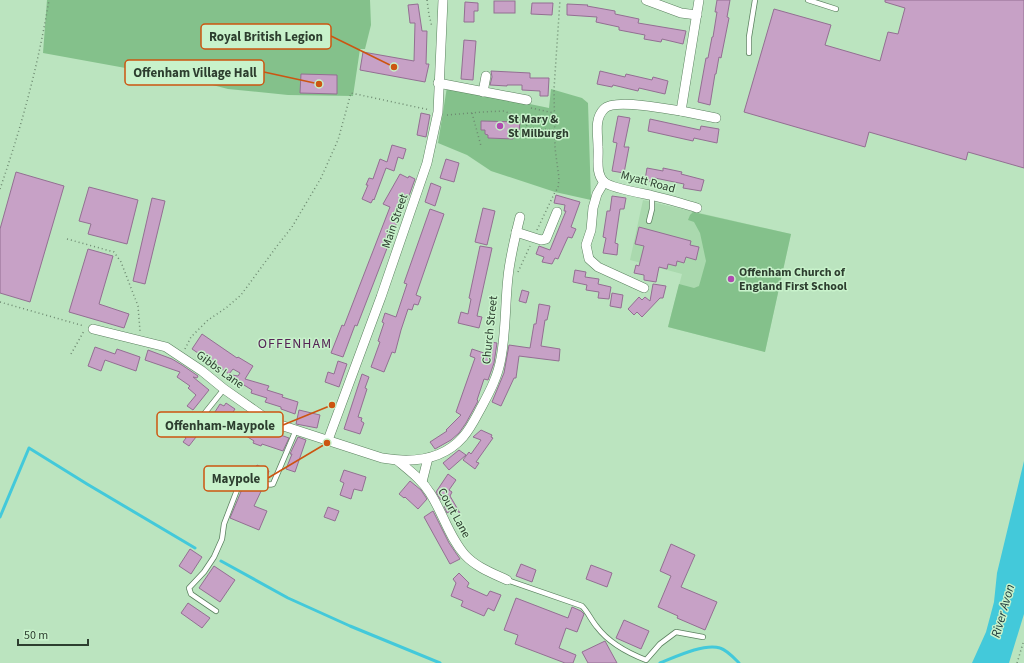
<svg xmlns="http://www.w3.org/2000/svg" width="1024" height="663" font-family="'Source Sans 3',sans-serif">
	<rect width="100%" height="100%" fill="#bbe4bf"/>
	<polygon fill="#aad9ae" points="643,200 791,234 765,352 668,327 682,274 630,260"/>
	<g fill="#84c18b">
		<polygon points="47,0 370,0 371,25 365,49 360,49 353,96 288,95 228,89 197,81 43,53"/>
		<polygon points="447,87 549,108 551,89 582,98 588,103 591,200 555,192 491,171 467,155 438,143"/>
		<polygon points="693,212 791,234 765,352 668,327 679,284 694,288 699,286 706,261 700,233 694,222 688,220 690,215"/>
	</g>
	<polygon fill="#43c9da" points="1024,461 1024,614 1009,663 972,663 986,632 994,602 997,573"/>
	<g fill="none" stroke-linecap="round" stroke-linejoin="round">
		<g stroke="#43c9da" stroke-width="3">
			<polyline points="0,517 29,448 87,484 195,548"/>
			<polyline points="221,561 288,598 350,626 440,663"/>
			<path d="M660,663c15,-6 44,-20 60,-15 7,2 14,10 19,15"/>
		</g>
	</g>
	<g fill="#c7a1c6" stroke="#936f92">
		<polygon points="717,0 730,0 727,17 729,18 721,58 719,57 716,74 715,74 710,105 698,102 706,58 708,58 712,37 713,37 717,12 715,12"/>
		<polygon points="885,0 1024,0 1024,168 968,152 966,160 869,132 865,147 744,112 774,9 831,25 825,45 880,61 888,32 898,34 905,8 885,2"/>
		<rect x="494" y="1" width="21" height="12"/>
		<polygon points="465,2 478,3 478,11 474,11 474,22 464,22"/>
		<polygon points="532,3 553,3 552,15 531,14"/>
		<polygon points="418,4 422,31 427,31 426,64 429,64 425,82 360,70 363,52 414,61 415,23 410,23 408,5"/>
		<polygon points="567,4 588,5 587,6 615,11 615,14 639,19 638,23 686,31 683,44 662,39 661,42 644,39 645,35 619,30 619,27 596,22 597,17 567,15"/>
		<polygon points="464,40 476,41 473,80 461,79"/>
		<polygon points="491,71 530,73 530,78 549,78 548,96 540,96 540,91 522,90 522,85 507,85 507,86 490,85 492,77"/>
		<polygon points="600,71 625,77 626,74 652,80 653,77 668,81 665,94 639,88 638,91 613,85 612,87 597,84"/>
		<polygon points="301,74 337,75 337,94 300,93"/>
		<polygon points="421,113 430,115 426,137 417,135"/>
		<polygon points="618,116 630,118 624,147 629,147 624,173 612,171 617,143 613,142"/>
		<polygon points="650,119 700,130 701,126 719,129 717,143 694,138 693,141 648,131"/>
		<polygon points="481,121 520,122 519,132 513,131 513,139 488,138 488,135 485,134 485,130 481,130"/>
		<polygon points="392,145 406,149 403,159 398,157 394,171 386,168 374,200 373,199 371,203 362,199 368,185 366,185 369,178 373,179 380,159 387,162"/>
		<polygon points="446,159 459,163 454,182 440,178"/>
		<polygon points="647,168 663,171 663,168 682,172 681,174 704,180 701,191 683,188 684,184 655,178 654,182 645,180"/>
		<polygon points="16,172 64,186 30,302 0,293 0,229"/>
		<polygon points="400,174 408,178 409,176 415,179 410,193 401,212 357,326 355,325 343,357 331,353 342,325 344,326 390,207 383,204"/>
		<polygon points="431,183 441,187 435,206 425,202"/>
		<polygon points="89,187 138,200 127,244 88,234 91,224 79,221"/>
		<polygon points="556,195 580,202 571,227 576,229 572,238 568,237 558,259 555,258 552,264 542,262 544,257 536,254 539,246 550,250 566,211 564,211 565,205 554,203"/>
		<polygon points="612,196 626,198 624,209 620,209 615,243 618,244 617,255 603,253 606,238 603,237 607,211 610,211"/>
		<polygon points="152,198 165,201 145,284 133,281"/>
		<polygon points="483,208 495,211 487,245 475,242"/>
		<polygon points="430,209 444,214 416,295 421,297 418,305 414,304 412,310 408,309 401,330 395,353 392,352 384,372 371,367 380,342 378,341 384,323 382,322 385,313 396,317 407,284 404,283"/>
		<polygon points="639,227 691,241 690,245 699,247 696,260 686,257 684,263 677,261 676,266 668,264 667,269 659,267 656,282 644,280 644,275 634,273 636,265 639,266 644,246 635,244"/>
		<polygon points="480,246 492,248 477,316 482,317 479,328 458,323 461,312 468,314 471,299 469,298"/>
		<polygon points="88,249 113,256 99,304 129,314 124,328 69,312"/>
		<polygon points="575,270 586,272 585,277 599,279 598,284 611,287 609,299 598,298 599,292 586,290 587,285 573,282"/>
		<polygon points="653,284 666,286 663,298 660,298 642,317 637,312 634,315 628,309 639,297 642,300 645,297 650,301"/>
		<polygon points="522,290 529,292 526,303 519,301"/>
		<polygon points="612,293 623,295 621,308 610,306"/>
		<polygon points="539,304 550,306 547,320 545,320 541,346 560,349 559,361 519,356 516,378 514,378 501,406 492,402 504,373 509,345 530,348 534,324 536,324"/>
		<polygon points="202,334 237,358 238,357 253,366 245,379 269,386 267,390 283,395 282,397 298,402 295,414 281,409 281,407 265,402 267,398 251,393 252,390 231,377 232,375 238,376 240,373 233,369 229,374 192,349"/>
		<polygon points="491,342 497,343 494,363 488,380 484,379 477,400 478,401 466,423 459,433 451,440 435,449 430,442 447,431 446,430 461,415 456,412 475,358 470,356 472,349 487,354 488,343 491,344"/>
		<polygon points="95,347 115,354 117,349 140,357 136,371 105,360 101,371 88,366"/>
		<polygon points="148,350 172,359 182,365 198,376 197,378 193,377 209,390 193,410 187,406 196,395 188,388 190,386 177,377 180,372 145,360"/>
		<polygon points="338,361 347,364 339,387 325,382 328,372 334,374"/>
		<polygon points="362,374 369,377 365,388 367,389 358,417 362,418 361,421 364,423 360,434 344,429"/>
		<polygon points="226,403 235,409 233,412 251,422 250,424 289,438 283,451 262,444 261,446 253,443 254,441 213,415 220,404 224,406"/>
		<polygon points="299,410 320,415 317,428 296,424"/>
		<polygon points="196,423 203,428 189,446 183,442 186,438 179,432 184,426 190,431"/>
		<polygon points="481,430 492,435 491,437 493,438 476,462 479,463 475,469 463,460 469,452 471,454 481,440 473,437"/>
		<polygon points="298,437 306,440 295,472 286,469 292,454 290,454"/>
		<polygon points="459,450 466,455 449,470 443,463"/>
		<polygon points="257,465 269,471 266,480 252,475"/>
		<polygon points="344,470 366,477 362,491 354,489 351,499 340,495 344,483 340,481"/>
		<polygon points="448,474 456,480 449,490 452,492 450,496 460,513 454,509 447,513 444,506 447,504 440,499 436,492"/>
		<polygon points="410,481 421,490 427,499 418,509 405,497 404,498 399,494"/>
		<polygon points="245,482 248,483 250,482 263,487 254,506 267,511 259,530 230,518"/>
		<polygon points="328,507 339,511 335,521 324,517"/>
		<polygon points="433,511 449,543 460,559 450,564 424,517"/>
		<polygon points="671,544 695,555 681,587 717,602 705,630 677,618 678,616 658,607 671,576 660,571"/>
		<polygon points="190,549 202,557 191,574 179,566"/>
		<polygon points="521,564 536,570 532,582 516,576"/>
		<polygon points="591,565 612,573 607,587 586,579"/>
		<polygon points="214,566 235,580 220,602 199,588"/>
		<polygon points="459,573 469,583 467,587 487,596 490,591 501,595 494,611 488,608 484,616 461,606 463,601 451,596 456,583 453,579"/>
		<polygon points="516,598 568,618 572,607 581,611 584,614 577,632 566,628 559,648 576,655 573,663 565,663 515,644 518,635 504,630"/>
		<polygon points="188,603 210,618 202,628 181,613"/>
		<polygon points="624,620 649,631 641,649 616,638"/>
		<polygon points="605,641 617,663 588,663 582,652"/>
	</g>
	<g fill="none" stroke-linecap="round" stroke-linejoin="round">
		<defs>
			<g id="lane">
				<polyline points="808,0 836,9"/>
				<polyline points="749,53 749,37 755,0"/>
				<polyline points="649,221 652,209 652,196"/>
				<polyline points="200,419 224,389"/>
				<path d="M507,580l75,26c6,6 9,14 15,21 12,16 31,26 49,33l14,-16 16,-12 27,5"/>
				<path d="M216,611l-25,-17 -2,-6 15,-16 10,-15 8,-18 2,-15 18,-47c13,-1 20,10 31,7l23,-54"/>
			</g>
			<g id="street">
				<polyline points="646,0 681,13 697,15"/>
				<polyline points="438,83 527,100"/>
				<polyline points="483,92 486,76"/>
				<polyline points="681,111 716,118"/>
				<polyline points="604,182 597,194 593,208 591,230 586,245 589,259 598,267 644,288"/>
				<path d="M697,208c-15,-5 -31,-9 -47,-13 -10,-2 -39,-7 -46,-13 -9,-9 -5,-24 -6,-35 0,-13 -4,-28 6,-38 10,-11 62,0 77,2l18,-111"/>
				<polyline points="516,232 541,240 546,239 557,212"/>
				<path d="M93,329l73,18 36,24 22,18 47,33 111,36c29,5 60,3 81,-21 8,-9 13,-20 19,-31 8,-15 16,-30 19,-48 5,-27 4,-54 7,-81 2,-20 7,-40 12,-60"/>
				<polyline points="328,440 381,297 427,163 438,112 443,0"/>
				<path d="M398,461c12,10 24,19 32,32 13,20 19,44 35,62 11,12 27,18 42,25"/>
				<polyline points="422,482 428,458"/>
			</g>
		</defs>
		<use href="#lane" stroke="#5b815f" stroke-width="6"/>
		<use href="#street" stroke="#5b815f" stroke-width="10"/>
		<g stroke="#6e8a71" stroke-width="1.5" stroke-dasharray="1 3" stroke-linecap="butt">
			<polyline points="427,0 429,15 432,27"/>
			<polyline points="531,108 554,113"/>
			<polyline points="472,113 481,146"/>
			<polyline points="447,115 483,112 503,111 512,114 522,120 529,128 554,130"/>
			<path d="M0,189c22,-64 38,-123 49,-189"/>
			<polyline points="537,230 555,192 558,188 559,178 555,148 554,89 560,0"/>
			<polyline points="67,239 114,252 121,262 138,306 140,331"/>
			<polyline points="518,272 530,246"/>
			<polyline points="0,302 84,326"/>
			<polyline points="185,349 191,337 208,320 226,308 241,295 277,246 292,227 321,178 338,140 351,93 430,110"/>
			<polyline points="71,354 84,331"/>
			<polyline points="1017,663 1024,640"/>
		</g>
		<use href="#lane" stroke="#fff" stroke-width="4.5"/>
		<use href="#street" stroke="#fff" stroke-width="9"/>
	</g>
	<g fill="#af4bb0" stroke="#c8f2cb" stroke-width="1.5">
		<circle cx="500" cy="126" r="4"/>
		<circle cx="731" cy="279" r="4"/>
	</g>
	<g text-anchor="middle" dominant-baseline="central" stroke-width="3" stroke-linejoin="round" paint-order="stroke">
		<g font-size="12" font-weight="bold" fill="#2d3e2f" stroke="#c8f2cb" text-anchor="start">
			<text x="508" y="119">St Mary &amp;<tspan x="508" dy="14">St Milburgh</tspan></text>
			<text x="739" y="272">Offenham Church of<tspan x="739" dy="14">England First School</tspan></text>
		</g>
		<g font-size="12" fill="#2d3e2f" stroke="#c8f2cb">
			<text transform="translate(648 182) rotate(15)">Myatt Road</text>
			<text transform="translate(395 221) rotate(-71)">Main Street</text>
			<text transform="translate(490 330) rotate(-84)">Church Street</text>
			<text transform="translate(220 370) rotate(36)">Gibbs Lane</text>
			<text transform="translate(454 513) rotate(61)">Court Lane</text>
		</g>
		<g font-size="13" font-style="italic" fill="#1c383c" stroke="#c8f2cb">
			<text transform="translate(1003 611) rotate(-74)">River Avon</text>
		</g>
		<g font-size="14" letter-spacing="1" fill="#562556" stroke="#c8f2cb">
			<text x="295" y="344">OFFENHAM</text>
		</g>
	</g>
	<path fill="none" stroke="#c51" stroke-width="1.5" d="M394 67L331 36M319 84L264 72M332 405L283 425M327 443L268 478"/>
	<g fill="#c51" stroke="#c8f2cb" stroke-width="1.5">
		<circle cx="394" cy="67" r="4"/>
		<circle cx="319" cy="84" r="4"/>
		<circle cx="332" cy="405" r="4"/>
		<circle cx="327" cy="443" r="4"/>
	</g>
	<g fill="#c8f2cb" stroke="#c51" stroke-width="1.5">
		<rect x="201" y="24" width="130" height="25" rx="4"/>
		<rect x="125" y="60" width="139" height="25" rx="4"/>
		<rect x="157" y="412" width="126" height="25" rx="4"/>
		<rect x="204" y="466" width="64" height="25" rx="4"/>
	</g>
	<g font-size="13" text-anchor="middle" font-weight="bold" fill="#2d3e2f">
		<text x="266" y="41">Royal British Legion</text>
		<text x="195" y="77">Offenham Village Hall</text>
		<text x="220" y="430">Offenham-Maypole</text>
		<text x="236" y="483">Maypole</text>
	</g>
	<path d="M18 639v6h70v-6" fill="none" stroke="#2d3e2f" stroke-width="2"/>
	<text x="24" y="639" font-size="12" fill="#2d3e2f" stroke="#c8f2cb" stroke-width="3" paint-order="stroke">50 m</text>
</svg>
